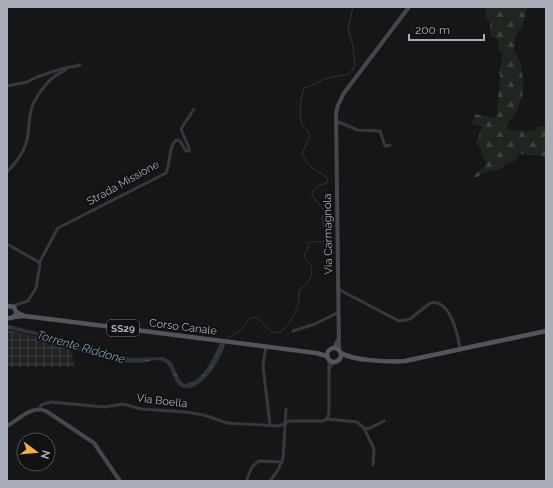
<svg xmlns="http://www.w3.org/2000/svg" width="553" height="488" font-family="Raleway,sans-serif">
	<defs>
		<pattern id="industrial-grid" width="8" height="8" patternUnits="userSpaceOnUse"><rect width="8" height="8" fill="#222225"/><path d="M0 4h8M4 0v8" fill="none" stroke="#3f3f43"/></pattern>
		<pattern id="forest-firs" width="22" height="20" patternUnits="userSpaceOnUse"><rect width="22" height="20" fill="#1e261f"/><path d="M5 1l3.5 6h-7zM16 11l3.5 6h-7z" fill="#3c433d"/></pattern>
		<pattern id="water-ripples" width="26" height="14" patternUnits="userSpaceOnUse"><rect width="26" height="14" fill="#2c353c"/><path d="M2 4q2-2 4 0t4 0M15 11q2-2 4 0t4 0" fill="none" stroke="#485056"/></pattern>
	</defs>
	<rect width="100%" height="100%" fill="#161618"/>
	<polygon fill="url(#industrial-grid)" points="7,330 44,338 71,350 75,367 8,367 8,374 7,374"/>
	<polygon fill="url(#forest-firs)" points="486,7 528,7 523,23 524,26 516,35 514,50 521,64 523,80 523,93 516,113 509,121 507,128 510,131 535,130 537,127 546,126 546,156 519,154 516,161 510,162 499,170 484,172 477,177 474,177 474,175 485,166 486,161 481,155 481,148 479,147 476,143 482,127 471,124 474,119 473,115 475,114 490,117 497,116 500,74 499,72 503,53 498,50 498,39 490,36 490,21 485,18"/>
	<path fill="url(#water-ripples)" d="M8,325l42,10 29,12 28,8 26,3 30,-1 6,3 3,3 7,15 5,6c19,-1 29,-26 36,-41l5,1c-3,14 -21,43 -37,44 -17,1 -13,-22 -25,-27 -7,-3 -16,2 -24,2 -8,0 -16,-1 -24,-2 -24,-3 -46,-15 -69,-23 -12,-4 -26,-6 -39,-9z"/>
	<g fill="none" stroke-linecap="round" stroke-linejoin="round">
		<path stroke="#2c353c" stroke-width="1" d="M224,340l17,-10 9,-12 6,-1c6,4 13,14 17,15 12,6 24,-22 26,-31 0,-5 -1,-7 1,-12 9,-5 15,-15 10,-25 -3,-3 -4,-4 -6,-8l5,-10 -2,-3c8,-3 16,1 22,-4v-4l-5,-8 -2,-9 2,-3 1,-3 -13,-17v-3l8,-7 7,-2 1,-4c-3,-4 -6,-5 -11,-8 -6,-3 -13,-11 -15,-18l8,-16c-2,-7 -5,-8 -8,-13 -4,-9 -1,-27 2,-36l11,-4 3,-2 6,-3 24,-5 4,-3 3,-6 -2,-19 -5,-17 5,-22"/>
		<g stroke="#37383d" stroke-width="3">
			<polyline points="7,86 27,82 37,77 61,69 80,65"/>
			<polyline points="336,121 358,130 380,131 385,146 390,145"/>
			<path d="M7,172c10,-10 19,-23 21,-37 1,-11 1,-23 6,-33 5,-9 13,-20 21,-26 4,-3 10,-4 12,-9"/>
			<polyline points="7,244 37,261 40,264 36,288 28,301 12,306"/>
			<path d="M39,263l19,-35 108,-55c5,-10 2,-26 10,-33l4,1 6,10h3v-3l-8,-19 13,-20"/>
			<path d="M338,289l61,32 11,-2 20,-16c20,-5 28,32 30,46"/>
			<polyline points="293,331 315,324 339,312"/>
			<polyline points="266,346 263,366 270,425"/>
			<polyline points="329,369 334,362"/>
			<polyline points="40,408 41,405 51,402 104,407 123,404 141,409 185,412 204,415 227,423 277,426 285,424 289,421 322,421 327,419 357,422 364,428 368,429 384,421"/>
			<polyline points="327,419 329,413 329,360"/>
			<polyline points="364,428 374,449 373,465"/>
			<polyline points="246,481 252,467 259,461 282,462"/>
			<polyline points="270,481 278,470 283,459 286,409"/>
		</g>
		<g stroke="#45474d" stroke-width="4">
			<polyline points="334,348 338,340"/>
			<polyline points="339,350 336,113 338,105 344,93 409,7"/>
			<path d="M7,426c13,-7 24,-21 39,-15l48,32 26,38"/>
		</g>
		<g stroke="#53555c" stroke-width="4.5">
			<polyline points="7,306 14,307 16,312 23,315"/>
			<polyline points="14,317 24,316 57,320 316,353 327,356"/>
			<polyline points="7,318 12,318 15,315"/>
			<circle cx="334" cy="355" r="7"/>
			<path d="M341,353c13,8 49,9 64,8l141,-30"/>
		</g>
	</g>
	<g text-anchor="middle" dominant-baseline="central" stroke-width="3.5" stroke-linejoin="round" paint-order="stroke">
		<rect fill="#111113" stroke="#7b7e86" stroke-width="1" x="107" y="320" width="32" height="16" rx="3"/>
		<g font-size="10" font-weight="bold" fill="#a8adb8">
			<text x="123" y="328">SS29</text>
		</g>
		<g font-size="11" fill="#a8adb8" stroke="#111113">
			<text transform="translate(123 183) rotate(-29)">Strada Missione</text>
			<text transform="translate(328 234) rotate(-91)">Via Carmagnola</text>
			<text transform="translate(183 327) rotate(7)">Corso Canale</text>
			<text transform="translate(162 401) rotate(7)">Via Boella</text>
		</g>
		<g font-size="12" font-style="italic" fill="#7f9bb3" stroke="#111113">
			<text transform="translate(81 347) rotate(16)">Torrente Riddone</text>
		</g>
	</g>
	<rect width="553" height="488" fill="none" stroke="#a8adb8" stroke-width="16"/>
	<g transform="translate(36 452) rotate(106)"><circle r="19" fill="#111113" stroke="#4d4f55"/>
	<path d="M0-3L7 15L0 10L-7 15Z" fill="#f2b134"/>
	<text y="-6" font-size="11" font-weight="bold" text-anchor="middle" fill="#a8adb8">N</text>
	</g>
	<path d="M409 34v6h75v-6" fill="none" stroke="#a8adb8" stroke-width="2"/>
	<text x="415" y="34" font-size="12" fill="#a8adb8" stroke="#111113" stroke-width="3" paint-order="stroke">200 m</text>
</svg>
